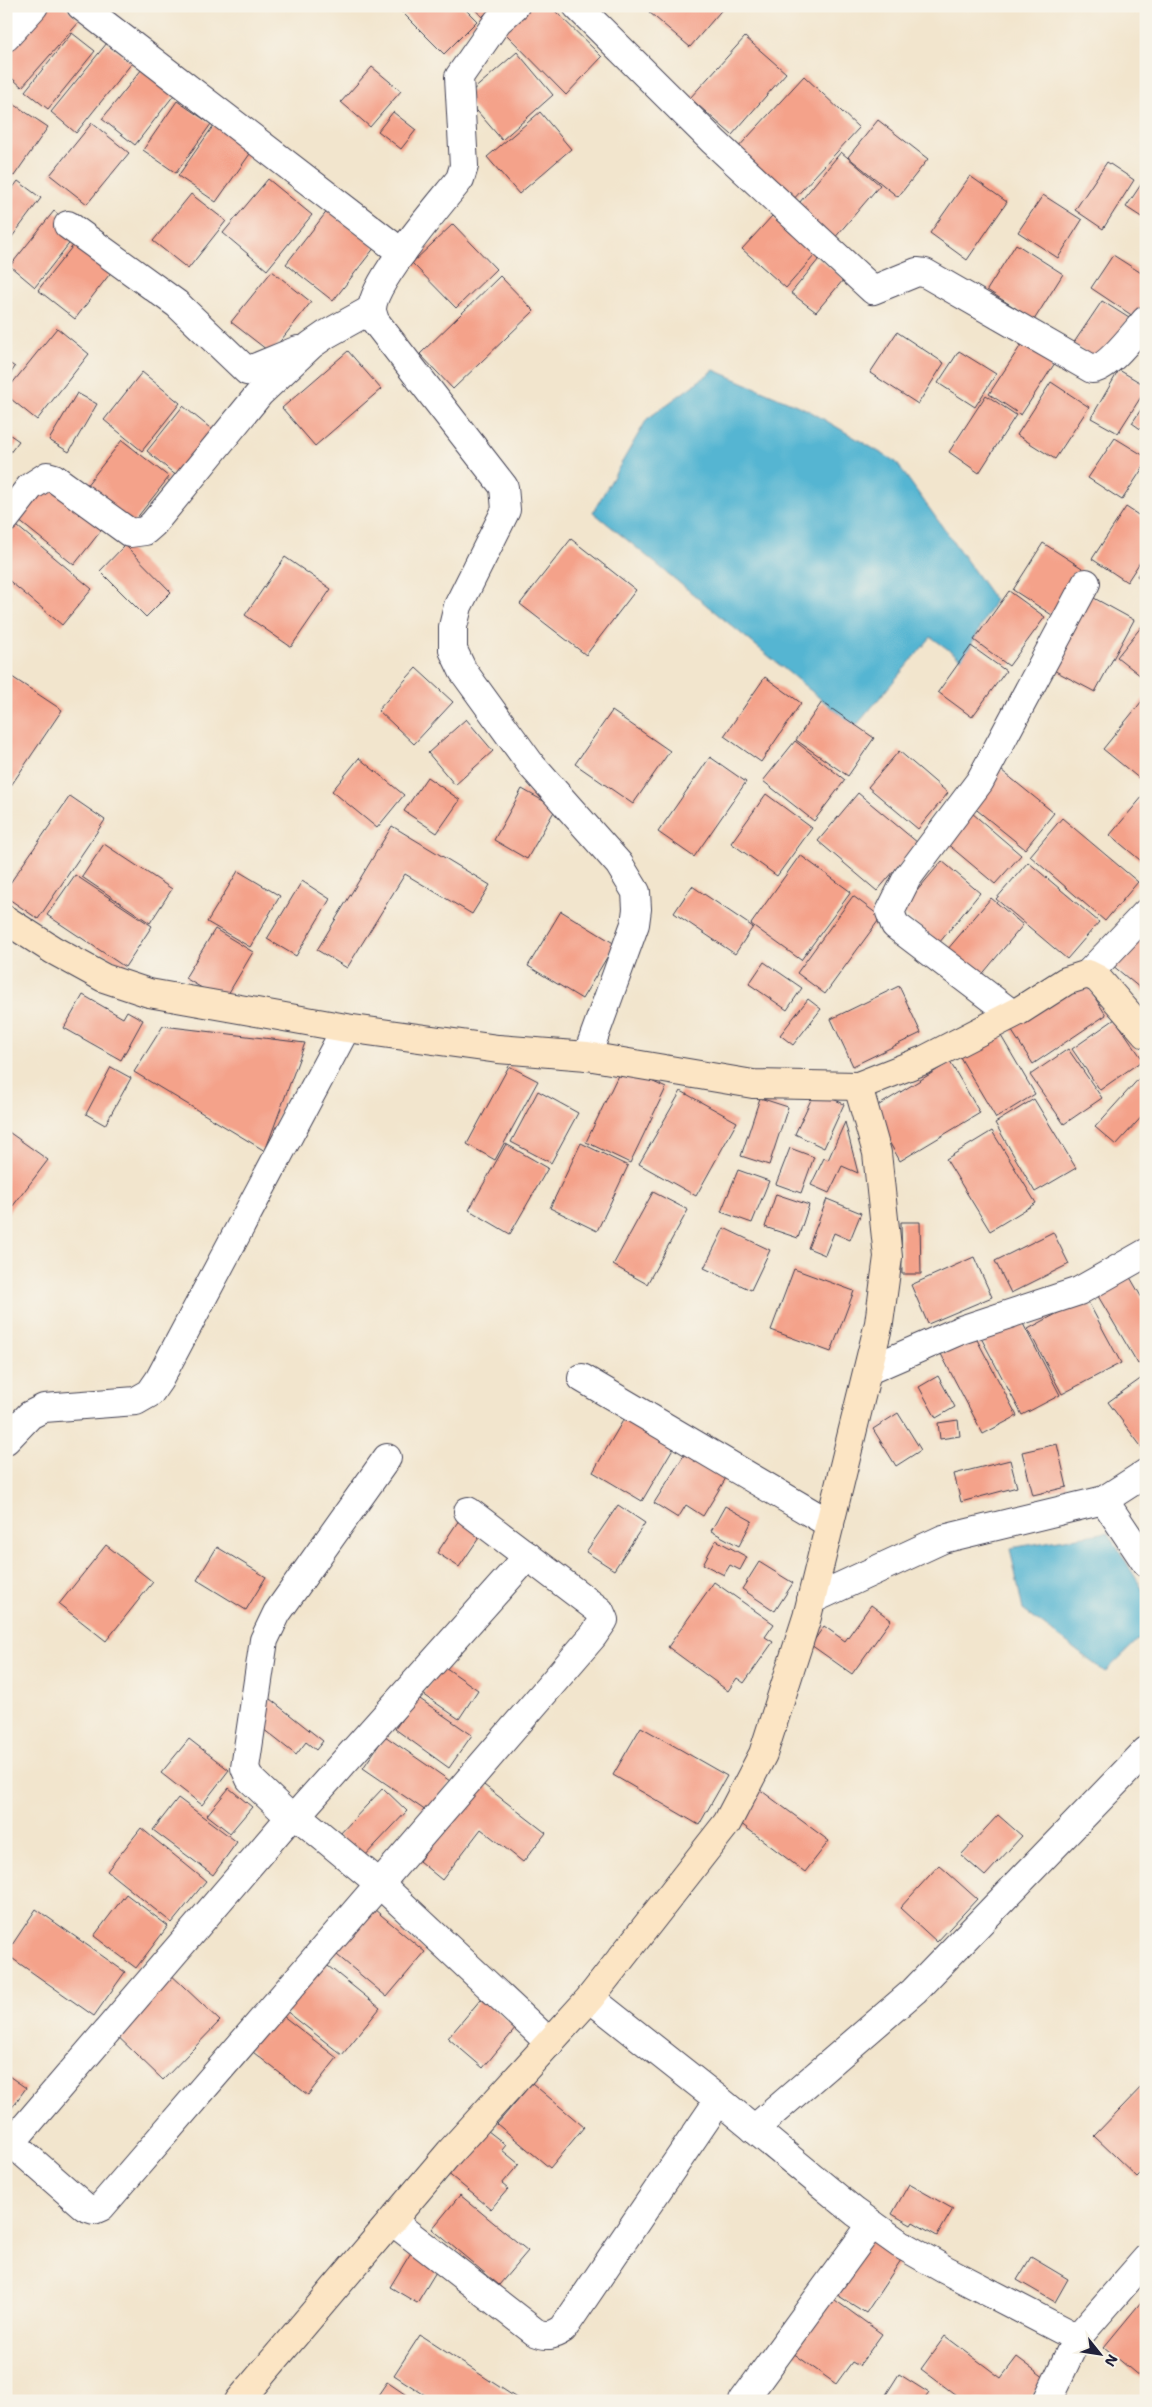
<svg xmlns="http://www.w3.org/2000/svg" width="1152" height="2407" font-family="'Shantell Sans',sans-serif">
	<rect width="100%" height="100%" fill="#f7f3e8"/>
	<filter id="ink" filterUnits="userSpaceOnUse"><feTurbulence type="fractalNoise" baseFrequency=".02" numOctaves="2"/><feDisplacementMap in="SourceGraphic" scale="10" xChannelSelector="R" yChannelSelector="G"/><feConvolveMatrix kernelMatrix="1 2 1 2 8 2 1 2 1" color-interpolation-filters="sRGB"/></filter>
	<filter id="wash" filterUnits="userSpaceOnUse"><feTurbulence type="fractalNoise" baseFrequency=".0096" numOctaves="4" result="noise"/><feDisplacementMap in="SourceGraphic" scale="20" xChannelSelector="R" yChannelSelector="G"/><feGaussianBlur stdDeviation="1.12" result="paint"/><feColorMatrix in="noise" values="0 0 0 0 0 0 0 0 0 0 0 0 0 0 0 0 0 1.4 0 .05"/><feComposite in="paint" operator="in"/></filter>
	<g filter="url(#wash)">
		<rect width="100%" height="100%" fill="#f2e5cd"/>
		<g fill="#54b5d2" stroke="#3b6c86">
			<polygon points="714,370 808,410 896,462 995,600 963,660 931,637 855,727 593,512 647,419"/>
			<polygon points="1108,1532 1146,1595 1146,1632 1105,1672 1023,1610 1010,1548"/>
		</g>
		<g id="blocks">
			<g fill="#f4a28a">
				<polygon points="49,6 64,6 80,21 22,87 6,73 6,54"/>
				<polygon points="396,6 462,6 477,21 444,54"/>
				<polygon points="472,6 493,6 482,17"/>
				<polygon points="529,6 550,6 602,57 566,95 504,32"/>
				<polygon points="654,6 725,6 690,47 649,12"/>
				<polygon points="72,33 95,51 48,109 25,91"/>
				<polygon points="745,37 786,73 732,135 690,98"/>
				<polygon points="107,43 132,63 76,133 51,112"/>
				<polygon points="517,52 553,95 502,140 465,97"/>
				<polygon points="372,67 401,91 370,127 341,102"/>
				<polygon points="142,69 174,95 135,145 102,119"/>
				<polygon points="804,76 859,128 791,202 735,151"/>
				<polygon points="6,99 48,127 14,176 6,171"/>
				<polygon points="177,101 211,124 176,173 143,150"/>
				<polygon points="393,112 416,130 401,149 378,131"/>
				<polygon points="540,112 571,149 519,194 487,157"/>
				<polygon points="878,120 928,159 898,197 848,157"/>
				<polygon points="92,123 129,153 87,204 50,175"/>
				<polygon points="214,125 252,151 216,202 178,176"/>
				<polygon points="841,152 880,185 833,240 795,208"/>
				<polygon points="1107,162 1134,180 1103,229 1075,210"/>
				<polygon points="970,176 1007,202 967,260 930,233"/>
				<polygon points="268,179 312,215 267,270 223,233"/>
				<polygon points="1144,180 1146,181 1146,220 1126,207"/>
				<polygon points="18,181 41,198 6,245 6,197"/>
				<polygon points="191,194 226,221 188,269 153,241"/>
				<polygon points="1043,195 1082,220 1058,258 1018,232"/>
				<polygon points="328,210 375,247 333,301 286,264"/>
				<polygon points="54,211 79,231 35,287 10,266"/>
				<polygon points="772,216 815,255 786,288 742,249"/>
				<polygon points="453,224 496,269 456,308 412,263"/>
				<polygon points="83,233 119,262 75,319 38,290"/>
				<polygon points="1016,244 1063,274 1034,320 987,290"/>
				<polygon points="1113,255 1146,276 1146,303 1136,318 1091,288"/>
				<polygon points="819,259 844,279 816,312 791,293"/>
				<polygon points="272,271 311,302 271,353 231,322"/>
				<polygon points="500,276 534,311 453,389 420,354"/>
				<polygon points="1102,301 1129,318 1101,362 1073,344"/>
				<polygon points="57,328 89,354 37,420 6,395 6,391"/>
				<polygon points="897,332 944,363 918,404 870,373"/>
				<polygon points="1023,342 1055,363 1021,415 989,394"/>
				<polygon points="348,351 381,389 315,446 282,408"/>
				<polygon points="959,351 996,374 975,407 938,383"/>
				<polygon points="6,361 15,367 6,380"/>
				<polygon points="1119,370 1146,386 1146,389 1118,433 1091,418"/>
				<polygon points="142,372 180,403 142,451 104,420"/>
				<polygon points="1051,382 1089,407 1055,459 1017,435"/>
				<polygon points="77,393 97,404 69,452 49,440"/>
				<polygon points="986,395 1016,415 979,473 949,452"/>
				<polygon points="1146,402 1146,433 1132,423"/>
				<polygon points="183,406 215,432 179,478 147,451"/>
				<polygon points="6,432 19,441 6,458"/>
				<polygon points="1115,438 1146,457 1146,463 1122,500 1088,478"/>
				<polygon points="122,440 169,477 132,524 86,486"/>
				<polygon points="51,478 107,523 74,565 18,520"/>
				<polygon points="1126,507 1146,520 1146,553 1127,582 1092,559"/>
				<polygon points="11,521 92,589 62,625 6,578 6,527"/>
				<polygon points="571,539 636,590 586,655 520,604"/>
				<polygon points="1043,543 1082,568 1052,615 1013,590"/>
				<polygon points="125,545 171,592 146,617 100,571"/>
				<polygon points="285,557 331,589 291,647 245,615"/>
				<polygon points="1146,563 1146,582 1137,576"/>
				<polygon points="1009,591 1045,617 1009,666 974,640"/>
				<polygon points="1083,592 1134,620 1095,692 1044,665"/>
				<polygon points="1146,621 1146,680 1117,657"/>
				<polygon points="971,646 1006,671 972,717 938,692"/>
				<polygon points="416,668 453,702 414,744 378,710"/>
				<polygon points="6,673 62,710 6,793"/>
				<polygon points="765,677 801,703 761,762 724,736"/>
				<polygon points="1146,696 1146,784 1103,749"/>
				<polygon points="822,702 874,738 848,776 796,740"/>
				<polygon points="612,711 670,751 633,804 575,764"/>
				<polygon points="466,719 493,751 455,785 428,753"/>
				<polygon points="795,741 845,780 814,821 763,781"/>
				<polygon points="899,751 948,793 918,829 868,787"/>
				<polygon points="710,757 746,782 694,857 658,832"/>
				<polygon points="359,758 404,795 377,828 332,791"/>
				<polygon points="996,766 1054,813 1025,849 967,802"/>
				<polygon points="427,777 460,800 437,833 404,811"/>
				<polygon points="522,789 556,808 527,859 494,840"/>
				<polygon points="858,793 918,843 877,891 818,841"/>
				<polygon points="766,794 812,828 777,876 731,843"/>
				<polygon points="70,796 105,820 38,919 6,897 6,889"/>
				<polygon points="1143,796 1146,798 1146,865 1110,835"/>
				<polygon points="965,807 1021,855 995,884 939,837"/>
				<polygon points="1062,818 1138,882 1105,921 1030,856"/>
				<polygon points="392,826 490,885 472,914 405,874 347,968 317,950"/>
				<polygon points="104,844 172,889 150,923 82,877"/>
				<polygon points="800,855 851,892 801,960 751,924"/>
				<polygon points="942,861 980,893 939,943 900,911"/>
				<polygon points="1028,862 1099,922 1067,959 996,899"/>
				<polygon points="238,871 280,896 250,947 207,922"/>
				<polygon points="75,875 152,926 125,967 47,915"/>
				<polygon points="302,881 330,899 296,956 267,939"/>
				<polygon points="692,886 753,927 735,954 674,913"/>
				<polygon points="853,896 881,917 825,994 797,973"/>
				<polygon points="991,898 1023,925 980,977 947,950"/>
				<polygon points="561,911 615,944 582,999 528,966"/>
				<polygon points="1146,924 1146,993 1112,965"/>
				<polygon points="215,929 253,952 224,1001 185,978"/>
				<polygon points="764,962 802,988 787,1010 749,984"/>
				<polygon points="1081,976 1106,1015 1033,1064 1008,1025"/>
				<polygon points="899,986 921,1033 853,1066 831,1019"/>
				<polygon points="83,995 123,1018 127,1011 143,1020 121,1060 64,1028"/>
				<polygon points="808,999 821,1009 793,1045 780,1035"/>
				<polygon points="1115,1019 1143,1060 1100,1090 1072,1049"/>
				<polygon points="163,1026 305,1043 265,1151 134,1072"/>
				<polygon points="997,1029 1035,1094 996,1118 957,1052"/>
				<polygon points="1068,1049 1102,1098 1064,1124 1030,1075"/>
				<polygon points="950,1062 980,1113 900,1161 871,1110"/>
				<polygon points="509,1066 538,1081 495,1160 467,1144"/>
				<polygon points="111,1067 131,1078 105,1125 86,1114"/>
				<polygon points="622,1067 666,1088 630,1163 586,1142"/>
				<polygon points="1143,1074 1146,1077 1146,1112 1116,1145 1095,1127"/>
				<polygon points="538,1091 578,1113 551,1163 511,1142"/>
				<polygon points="681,1091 737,1122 696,1196 639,1164"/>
				<polygon points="815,1091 844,1104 824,1148 795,1134"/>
				<polygon points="760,1098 788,1107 769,1165 741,1156"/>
				<polygon points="1034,1099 1076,1168 1035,1192 995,1123"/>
				<polygon points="845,1122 858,1173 842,1166 829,1193 811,1185 824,1158 828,1160"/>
				<polygon points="6,1130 48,1160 6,1215"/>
				<polygon points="992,1131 1036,1203 990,1231 946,1159"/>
				<polygon points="581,1143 628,1166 597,1231 550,1208"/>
				<polygon points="506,1144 548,1168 510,1234 469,1210"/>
				<polygon points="790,1148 814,1157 801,1193 776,1184"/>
				<polygon points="738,1170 769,1181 752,1223 721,1212"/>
				<polygon points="653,1192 688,1210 647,1284 613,1265"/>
				<polygon points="776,1194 809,1205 798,1238 765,1227"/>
				<polygon points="827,1199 861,1213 850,1240 834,1233 825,1255 808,1248"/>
				<polygon points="901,1222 920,1222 921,1274 902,1274"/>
				<polygon points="724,1228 770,1250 751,1290 704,1268"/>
				<polygon points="1053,1232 1069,1264 1011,1293 995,1261"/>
				<polygon points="974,1257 992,1297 928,1324 911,1285"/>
				<polygon points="794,1269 854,1291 831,1352 771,1330"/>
				<polygon points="1127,1272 1146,1305 1146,1359 1138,1364 1095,1291"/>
				<polygon points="1086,1298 1121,1363 1062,1394 1028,1329"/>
				<polygon points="1019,1316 1060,1395 1022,1415 980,1336"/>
				<polygon points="975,1336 1017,1416 983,1434 941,1354"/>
				<polygon points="1146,1375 1146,1453 1108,1402"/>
				<polygon points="938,1376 955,1407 936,1418 919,1387"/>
				<polygon points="898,1413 921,1450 896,1466 873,1429"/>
				<polygon points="625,1417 675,1445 642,1501 593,1472"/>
				<polygon points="958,1420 960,1436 940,1439 938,1423"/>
				<polygon points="1057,1444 1067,1487 1033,1495 1022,1452"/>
				<polygon points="686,1452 726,1478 703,1516 686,1505 678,1518 654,1503"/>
				<polygon points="1010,1460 1017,1487 961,1502 954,1474"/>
				<polygon points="618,1505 645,1523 614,1570 586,1552"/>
				<polygon points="725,1506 752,1521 739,1546 711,1531"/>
				<polygon points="461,1517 483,1532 459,1567 437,1553"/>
				<polygon points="716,1540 747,1557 740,1570 730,1565 724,1575 703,1564"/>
				<polygon points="106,1545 153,1582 106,1641 59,1604"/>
				<polygon points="217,1547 266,1577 246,1610 197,1580"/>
				<polygon points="759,1562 793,1583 775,1611 742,1589"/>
				<polygon points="714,1582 774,1624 765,1637 773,1642 744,1683 737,1678 728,1691 668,1647"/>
				<polygon points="871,1605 891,1620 852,1674 811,1645 824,1626 845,1641"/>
				<polygon points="442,1665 478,1690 459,1719 423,1694"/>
				<polygon points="417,1697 472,1735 449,1768 395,1729"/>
				<polygon points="270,1699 323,1741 316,1750 306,1742 296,1755 253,1721"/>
				<polygon points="641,1727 727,1776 699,1825 613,1775"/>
				<polygon points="385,1736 450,1781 429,1813 363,1768"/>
				<polygon points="189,1739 229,1770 202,1805 161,1773"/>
				<polygon points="480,1782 546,1833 523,1862 481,1829 442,1880 419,1861"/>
				<polygon points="229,1788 252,1807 230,1833 207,1815"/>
				<polygon points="383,1788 407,1811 362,1859 338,1836"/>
				<polygon points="759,1789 829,1841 805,1872 736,1820"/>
				<polygon points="178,1798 237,1842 213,1875 153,1830"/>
				<polygon points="998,1815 1022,1836 985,1876 961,1855"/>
				<polygon points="141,1828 206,1881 172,1923 107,1871"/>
				<polygon points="939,1865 977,1899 937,1942 900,1908"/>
				<polygon points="126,1894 168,1926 136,1968 94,1936"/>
				<polygon points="368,1904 425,1952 387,1997 331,1950"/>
				<polygon points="36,1909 125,1972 94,2016 6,1954"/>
				<polygon points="323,1962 380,2008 342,2055 285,2010"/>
				<polygon points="166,1970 220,2021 163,2080 110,2029"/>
				<polygon points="481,1999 516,2028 483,2068 448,2038"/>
				<polygon points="278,2012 337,2058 308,2095 249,2049"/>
				<polygon points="6,2074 26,2088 6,2116"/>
				<polygon points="1146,2082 1146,2168 1137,2177 1094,2136"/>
				<polygon points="532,2083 584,2127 550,2168 497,2124"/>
				<polygon points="483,2127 506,2145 502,2150 519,2164 502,2184 508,2189 491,2209 446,2172"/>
				<polygon points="909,2184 953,2209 937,2236 913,2222 911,2225 892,2214"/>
				<polygon points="460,2195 528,2251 499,2285 432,2229"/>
				<polygon points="871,2236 903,2257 866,2313 834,2293"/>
				<polygon points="415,2246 442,2262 417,2303 390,2287"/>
				<polygon points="1031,2257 1068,2279 1055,2302 1017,2280"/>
				<polygon points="828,2295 882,2334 859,2366 852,2362 836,2384 793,2353"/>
				<polygon points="1146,2296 1146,2382 1104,2347"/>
				<polygon points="420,2335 521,2401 434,2401 394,2375"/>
				<polygon points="945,2336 1001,2378 1017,2357 1045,2378 1029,2401 964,2401 921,2369"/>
				<polygon points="899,2374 929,2393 923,2401 882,2401"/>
				<polygon points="387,2382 415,2401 374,2401"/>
			</g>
		</g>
	</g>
	<g filter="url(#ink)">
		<use href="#blocks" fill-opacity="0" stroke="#413f51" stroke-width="1"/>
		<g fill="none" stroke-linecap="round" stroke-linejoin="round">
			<defs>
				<g id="street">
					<polyline points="81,6 402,253"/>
					<path d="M515,6l-17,15 -39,56 5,89 -4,13c-19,24 -87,102 -88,130 0,4 2,8 3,12l129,166 2,23 -48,96 -5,21v23l10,21 69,95 87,98 17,28 1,17 -2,15 -48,132"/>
					<path d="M577,6l136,135 160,149 44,-18 8,1 167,96c16,0 43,-37 54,-49"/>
					<polyline points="6,37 34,6"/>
					<polyline points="68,225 177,304 247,371 298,350"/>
					<polyline points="6,518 30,487 47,476 54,478 130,533 145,531 153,524 260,393 311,345 327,334 372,309"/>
					<polyline points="1088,974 1146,913"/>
					<polyline points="1012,1014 895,925 890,912 907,878 980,781 1086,583"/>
					<polyline points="869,1370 961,1330 1079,1291 1146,1253"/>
					<polyline points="582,1378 830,1524"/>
					<polyline points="6,1440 30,1415 44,1408 136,1401 150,1393 159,1380 346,1028"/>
					<polyline points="1104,1500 1146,1563"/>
					<polyline points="811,1600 943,1539 1104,1500 1146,1473"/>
					<polyline points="291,1818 250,1779 245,1768 264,1640 277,1613 387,1458"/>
					<polyline points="294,1818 528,1556"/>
					<polyline points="590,1998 719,2100 855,2212 900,2244 944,2269 1077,2338 1047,2401"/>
					<polyline points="754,2129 914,1991 1146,1751"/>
					<polyline points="12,2143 85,2207 94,2210 101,2207 593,1636 604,1620 600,1611 468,1511"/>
					<polyline points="6,2149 287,1821 294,1818 300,1818 381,1885 550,2043"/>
					<path d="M392,2221l143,111c12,5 17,4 28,-3l156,-229"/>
					<polyline points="1077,2338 1146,2259"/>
					<polyline points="743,2401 872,2224"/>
				</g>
				<g id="secondary">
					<polyline points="6,920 53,950 104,978 149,993 346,1028 498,1049 587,1056 753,1084 858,1086 924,1060 1019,1011 1066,981 1088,974 1098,979 1146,1034"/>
					<polyline points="239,2401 450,2152 590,1998 727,1823 763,1754 807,1617 879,1323 888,1257 877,1153 858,1086"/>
				</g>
			</defs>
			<use href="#street" stroke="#413f51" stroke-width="30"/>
			<use href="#secondary" stroke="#413f51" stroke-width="30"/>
			<use href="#street" stroke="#fff" stroke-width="28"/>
			<use href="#secondary" stroke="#fce5c4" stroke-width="28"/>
		</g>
	</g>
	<rect width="1152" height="2407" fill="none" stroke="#f7f3e8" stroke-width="25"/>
	<g transform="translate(1100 2354) rotate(120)" stroke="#f7f3e8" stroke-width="4" paint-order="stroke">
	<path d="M0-4L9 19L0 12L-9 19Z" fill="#22223b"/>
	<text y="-8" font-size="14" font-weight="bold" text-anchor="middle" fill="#22223b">N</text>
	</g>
</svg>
